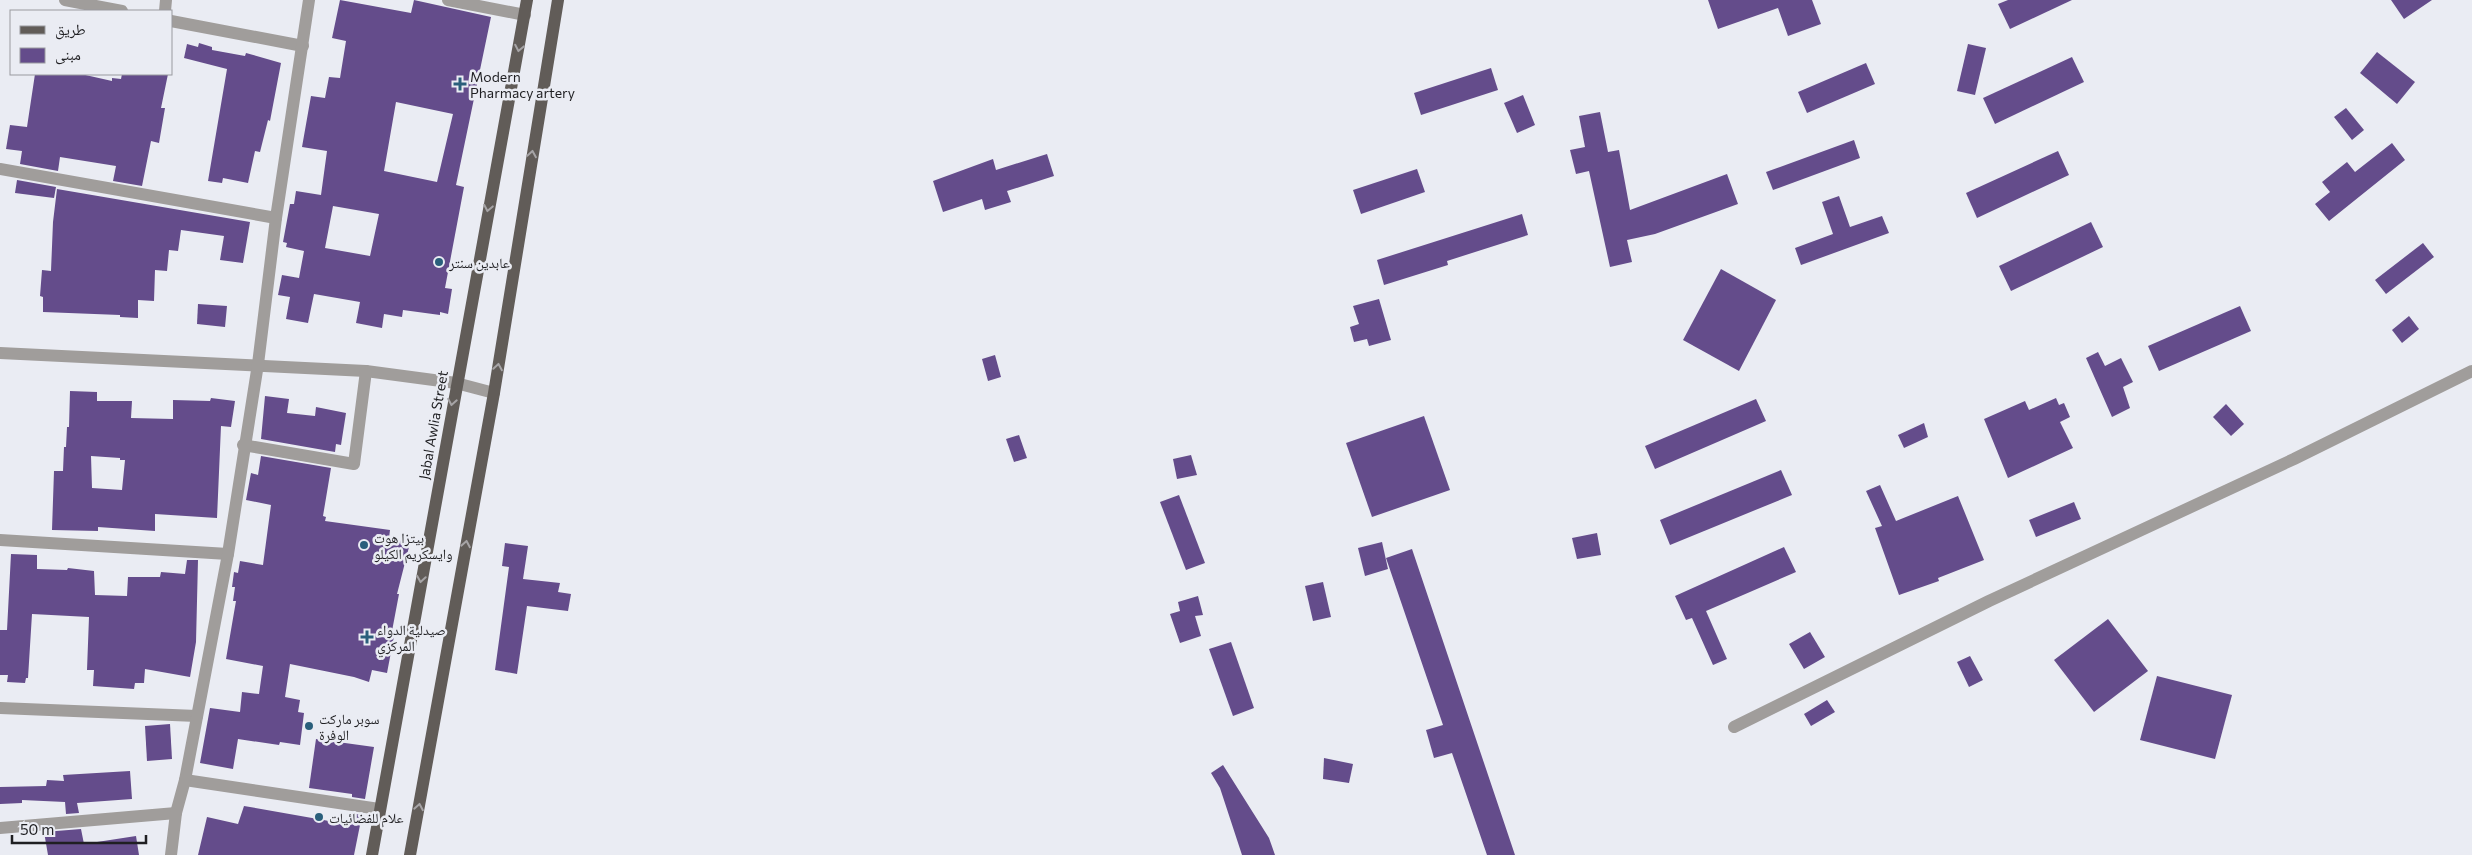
<svg xmlns="http://www.w3.org/2000/svg" width="2472" height="855" font-family="Commissioner,'Noto Naskh Arabic',sans-serif">
	<rect width="100%" height="100%" fill="#eaecf3"/>
	<g fill="#644c8b" fill-rule="evenodd">
		<path d="M340,0l71,13 3,-13 77,17 -35,168 8,2 -19,101 7,1 -4,25 -8,-2v3l-37,-5 -1,7 -18,-3 -2,14 -26,-5 4,-21 -46,-8 -6,29 -22,-4 4,-22 -12,-2 4,-20 17,3 5,-27 -18,-4 1,-4 -4,-1 7,-38h4l2,-13 25,4 6,-44 -25,-4 9,-51 14,2 4,-21 11,1 6,-37 -14,-3zM396,102l57,12 -16,68 -53,-11zM333,206l46,8 -9,42 -45,-8z"/>
		<polygon points="1708,0 1812,0 1821,24 1788,36 1778,8 1718,29"/>
		<polygon points="2008,0 2072,0 2010,29 1998,4"/>
		<polygon points="2391,0 2432,0 2404,19"/>
		<polygon points="199,43 212,47 212,50 245,56 246,53 281,63 270,121 268,120 260,152 255,151 248,183 223,178 222,183 208,181 227,69 184,58 187,44 198,47"/>
		<polygon points="1968,44 1986,48 1975,95 1957,91"/>
		<polygon points="2377,52 2415,82 2397,104 2360,73"/>
		<polygon points="2072,57 2084,82 1995,124 1983,98"/>
		<polygon points="1866,63 1875,84 1807,113 1798,92"/>
		<polygon points="1491,68 1498,90 1421,115 1414,93"/>
		<polygon points="35,74 81,74 112,81 112,78 121,79 122,74 168,74 161,108 165,108 159,143 151,141 142,186 113,181 116,166 60,157 58,171 20,164 22,151 6,149 10,125 27,127"/>
		<polygon points="1523,95 1535,125 1517,133 1504,103"/>
		<polygon points="2346,108 2364,130 2352,140 2334,117"/>
		<polygon points="1600,112 1608,152 1619,150 1630,210 1727,174 1738,204 1655,234 1627,240 1632,262 1610,267 1589,171 1576,174 1570,150 1585,147 1579,116"/>
		<polygon points="1854,140 1860,158 1773,190 1766,172"/>
		<polygon points="2392,143 2405,160 2329,221 2315,204 2330,192 2322,182 2347,162 2355,172"/>
		<polygon points="2058,151 2069,175 1977,218 1966,193"/>
		<polygon points="1047,154 1054,176 1007,191 1011,202 985,210 982,199 943,212 933,181 993,159 996,170"/>
		<polygon points="1417,169 1425,192 1361,214 1353,190"/>
		<polygon points="17,180 56,187 54,198 15,193"/>
		<polygon points="57,189 250,222 243,263 220,260 224,236 181,230 178,251 169,250 167,271 155,270 154,301 138,300 138,318 120,317 120,315 43,312 43,297 40,296 42,270 51,271 53,222"/>
		<polygon points="1839,196 1850,227 1882,216 1889,233 1801,265 1795,248 1833,234 1822,202"/>
		<polygon points="1522,214 1528,235 1447,261 1448,265 1384,285 1377,260"/>
		<polygon points="2091,222 2103,247 2011,291 1999,266"/>
		<polygon points="2423,243 2434,257 2386,294 2375,280"/>
		<polygon points="1721,269 1776,300 1739,371 1683,340"/>
		<polygon points="1379,299 1391,340 1369,346 1367,339 1354,342 1350,327 1359,324 1353,306"/>
		<polygon points="198,304 227,306 225,327 197,324"/>
		<polygon points="2240,306 2251,331 2159,371 2148,346"/>
		<polygon points="2409,316 2419,329 2402,343 2392,330"/>
		<polygon points="2098,352 2105,366 2121,358 2133,382 2123,387 2130,408 2112,417 2086,358"/>
		<polygon points="995,355 1001,377 988,381 982,359"/>
		<path d="M70,391l27,1v9h35l-1,17 42,1v-19l37,1 1,-3 24,3 -4,26 -10,-1 -4,92 -62,-4v17l-57,-4v4l-46,-1 2,-59h9l1,-24h2l1,-20h2zM91,456l29,2v2h5l-3,30 -30,-2z"/>
		<polygon points="265,396 289,399 287,413 315,416 316,407 346,413 341,445 336,444 335,452 261,439"/>
		<polygon points="2056,398 2059,405 2064,403 2070,417 2060,422 2073,448 2008,478 1984,419 2025,401 2029,410"/>
		<polygon points="1756,399 1766,421 1655,469 1645,446"/>
		<polygon points="2226,404 2244,424 2231,436 2213,417"/>
		<polygon points="1424,416 1450,490 1372,517 1346,443"/>
		<polygon points="1924,423 1928,437 1904,448 1898,435"/>
		<polygon points="1019,435 1027,458 1014,462 1006,439"/>
		<polygon points="1191,455 1197,475 1177,479 1173,459"/>
		<polygon points="261,456 331,468 323,516 326,517 325,521 390,530 389,538 410,543 397,594 399,594 392,631 395,631 387,673 372,670 369,682 354,677 290,664 285,697 300,700 298,712 304,713 300,745 280,742 279,745 238,739 233,769 200,763 210,708 240,712 242,692 259,694 263,666 226,659 236,601 233,601 235,587 232,587 234,572 238,573 240,561 263,565 271,505 246,500 251,473 258,475"/>
		<polygon points="1781,470 1792,495 1670,545 1660,520"/>
		<polygon points="1880,485 1896,521 1958,496 1984,560 1938,578 1939,581 1899,595 1875,528 1882,526 1866,491"/>
		<polygon points="1179,495 1205,563 1186,570 1160,502"/>
		<polygon points="2074,502 2081,519 2036,537 2029,520"/>
		<polygon points="1597,533 1601,555 1577,559 1572,538"/>
		<polygon points="1382,542 1388,569 1365,576 1358,548"/>
		<polygon points="505,543 528,546 523,579 560,583 558,592 571,594 568,611 527,606 517,674 495,670 509,567 502,566"/>
		<polygon points="1784,547 1796,572 1706,611 1727,659 1713,665 1692,618 1686,620 1675,596"/>
		<polygon points="1412,549 1450,662 1515,855 1487,855 1452,753 1434,758 1426,730 1443,725 1386,558"/>
		<polygon points="11,554 37,555 37,569 67,570 68,568 94,571 95,595 127,596 128,577 160,577 161,572 185,574 187,560 198,560 196,642 190,677 145,669 144,683 135,683 134,689 93,686 94,670 87,670 89,617 32,614 28,678 26,678 25,683 7,682 8,675 0,675 0,630 7,630"/>
		<polygon points="1323,582 1331,617 1313,621 1305,586"/>
		<polygon points="1198,596 1203,615 1195,616 1201,636 1180,643 1170,614 1180,611 1178,602"/>
		<polygon points="2108,619 2148,671 2094,712 2054,660"/>
		<polygon points="1810,632 1825,657 1804,669 1789,644"/>
		<polygon points="1231,642 1254,708 1233,716 1209,649"/>
		<polygon points="1970,656 1983,680 1969,687 1957,662"/>
		<polygon points="2157,676 2232,695 2215,759 2140,740"/>
		<polygon points="1827,700 1835,712 1811,726 1804,714"/>
		<polygon points="170,724 172,759 147,761 145,726"/>
		<polygon points="316,739 374,747 365,799 352,797 352,794 309,788"/>
		<polygon points="1324,758 1353,764 1349,783 1323,779"/>
		<polygon points="1223,765 1269,838 1275,855 1242,855 1220,788 1211,773"/>
		<polygon points="130,771 132,799 77,803 79,813 66,814 65,802 22,800 22,803 0,804 0,787 46,786 47,780 64,781 63,775"/>
		<polygon points="244,806 346,824 348,813 362,815 354,855 198,855 207,817 238,824"/>
		<polygon points="81,829 84,844 136,836 139,855 48,855 44,832"/>
	</g>
	<g fill="none" stroke-linecap="round" stroke-linejoin="round">
		<g stroke="#a09d9b" stroke-width="12">
			<polyline points="65,0 122,11"/>
			<polyline points="448,0 525,15"/>
			<polyline points="165,11 166,0"/>
			<polyline points="171,21 303,46"/>
			<polyline points="0,169 276,218"/>
			<polyline points="0,353 366,371 456,383 494,393"/>
			<polyline points="243,445 354,464 366,371"/>
			<polyline points="0,540 228,554"/>
			<polyline points="0,708 197,716"/>
			<polyline points="1734,727 1989,601 2294,459 2472,371"/>
			<polyline points="185,780 379,809"/>
			<polyline points="0,828 176,813"/>
			<polyline points="171,855 176,813 185,780 228,554 258,364 276,218 309,0"/>
		</g>
		<g stroke="#615c58" stroke-width="12">
			<polyline points="372,855 527,0"/>
			<polyline points="410,855 494,393 558,0"/>
		</g>
	</g>
	<defs><path id="oneway-chevron" d="M-2-3.5L2.5 0L-2 3.5" fill="none" stroke-width="1.6" stroke-linecap="round" stroke-linejoin="round" transform="scale(1.25)"/></defs>
	<g stroke="#a6a4a6">
		<use href="#oneway-chevron" transform="translate(519 48) rotate(101)"/>
		<use href="#oneway-chevron" transform="translate(532 154) rotate(-81)"/>
		<use href="#oneway-chevron" transform="translate(488 208) rotate(101)"/>
		<use href="#oneway-chevron" transform="translate(498 367) rotate(-81)"/>
		<use href="#oneway-chevron" transform="translate(452 402) rotate(100)"/>
		<use href="#oneway-chevron" transform="translate(466 544) rotate(-80)"/>
		<use href="#oneway-chevron" transform="translate(421 579) rotate(99)"/>
		<use href="#oneway-chevron" transform="translate(419 807) rotate(-80)"/>
	</g>
	<g fill="#2a5f7b" stroke="#eaecf3" stroke-width="2">
		<path d="M457.5 76.5h5v5h5v5h-5v5h-5v-5h-5v-5h5z"/>
		<circle cx="439" cy="262" r="5"/>
		<circle cx="364" cy="545" r="5"/>
		<path d="M364.5 629.5h5v5h5v5h-5v5h-5v-5h-5v-5h5z"/>
		<circle cx="309" cy="726" r="5"/>
		<circle cx="319" cy="817" r="5"/>
	</g>
	<g text-anchor="middle" dominant-baseline="central" stroke-width="5" stroke-linejoin="round" paint-order="stroke">
		<g font-size="14" fill="#1f1f22" stroke="#eaecf3" text-anchor="start">
			<text x="470" y="76">Modern<tspan x="470" dy="16">Pharmacy artery</tspan></text>
			<text x="449" y="262">عابدين سنتر</text>
			<text x="374" y="537">بيتزا هوت<tspan x="374" dy="16">وايسكريم الكيلو</tspan></text>
			<text x="377" y="629">صيدلية الدواء<tspan x="377" dy="16">المركزي</tspan></text>
			<text x="319" y="718">سوبر ماركت<tspan x="319" dy="16">الوفرة</tspan></text>
			<text x="329" y="817">علام للفضائيات</text>
		</g>
		<g font-size="14" fill="#1f1f22" stroke="#eaecf3">
			<text transform="translate(433 425) rotate(-80)">Jabal Awlia Street</text>
		</g>
	</g>
	<rect x="10" y="10" width="162" height="65" fill="#eaecf3" stroke="#999a9f"/>
	<rect x="20" y="26" width="25" height="8" fill="#615c58" stroke="#999a9f"/>
	<text x="55" y="35" font-size="15" fill="#1f1f22">طريق</text>
	<rect x="20" y="48" width="25" height="15" fill="#644c8b" stroke="#999a9f"/>
	<text x="55" y="60" font-size="15" fill="#1f1f22">مبنى</text>
	<path d="M12 835v8h134v-8" fill="none" stroke="#1f1f22" stroke-width="2.5"/>
	<text x="20" y="835" font-size="15" fill="#1f1f22" stroke="#eaecf3" stroke-width="4" paint-order="stroke">50 m</text>
</svg>
